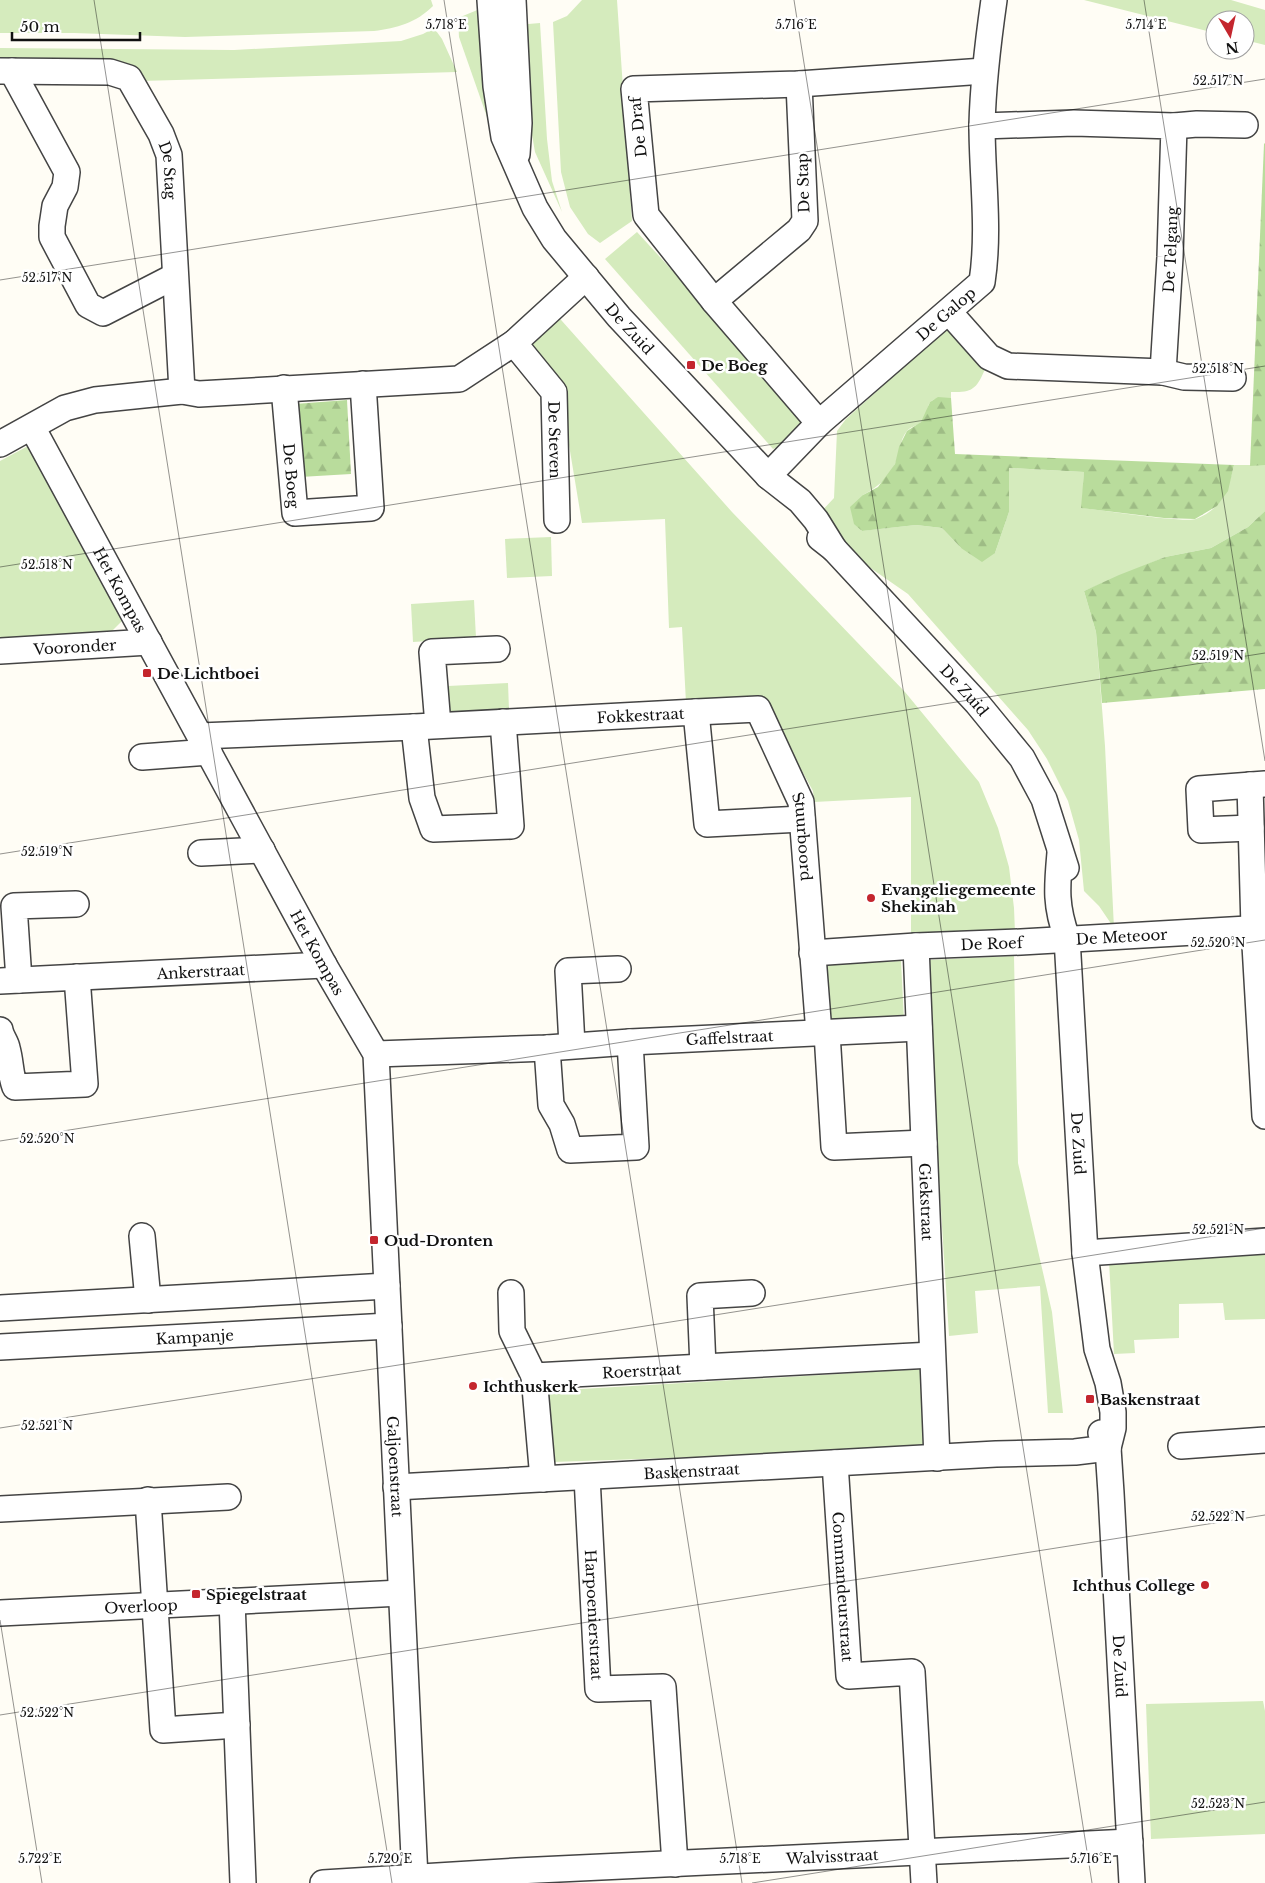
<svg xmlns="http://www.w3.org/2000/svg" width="1265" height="1883" font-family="'Libre Baskerville',serif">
	<defs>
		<pattern id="forest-firs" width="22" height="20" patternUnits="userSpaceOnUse" patternTransform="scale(1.25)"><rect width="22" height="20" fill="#b9dc9c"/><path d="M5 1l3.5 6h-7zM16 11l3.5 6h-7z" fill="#9ebc85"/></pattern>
	</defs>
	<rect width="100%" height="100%" fill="#fffdf5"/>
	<g fill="#d5ebbd">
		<path d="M0,0h431l2,6c-17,17 -36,22 -59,25l-189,6 -111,-4h-74z"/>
		<polygon points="582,0 617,0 632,221 600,243 588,234 570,207 561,172 553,22 567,16"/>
		<polygon points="1084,0 1231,0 1265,10 1265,45 1245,40 1245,20 1215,20 1215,33"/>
		<polygon points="487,6 487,117 459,37 458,18"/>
		<polygon points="540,23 547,139 552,181 562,212 535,152 526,101 517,25"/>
		<polygon points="434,28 442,39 457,72 141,81 133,67 0,65 0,48 234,50 401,41 423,34"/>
		<polygon points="637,232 793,402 799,412 802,428 791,440 773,449 605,259"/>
		<polygon points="554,312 732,512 905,692 979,782 998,828 1009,867 1014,908 1015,933 911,938 911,797 814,802 813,791 763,700 686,703 682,627 669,628 665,519 582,523 561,397 519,345"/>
		<path d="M947,328l32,37 6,4c-8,19 -12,24 -34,23v6c-33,-1 -16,10 -31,25 -4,3 -10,4 -13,8 -8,10 -7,22 -12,33 -6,14 -19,24 -32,31l-2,36 55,-6 26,3 19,20 34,5 14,-41v-44l75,4 -2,36c19,2 102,15 114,11 27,-11 32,-29 38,-54h31v46l-17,16 -37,21 -46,9 -81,34 12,41 9,114 9,182 -15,-22 -15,-15 -5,-51 -11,-39 -21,-42 -19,-29 -120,-136 -59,-41 -31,-38 16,-17 3,-67 9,-12z"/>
		<polygon points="28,446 123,620 110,633 0,640 0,461"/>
		<polygon points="551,537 552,576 507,578 505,539"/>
		<polygon points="474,600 476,638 413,642 411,604"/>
		<polygon points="508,683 509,710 449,713 448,686"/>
		<polygon points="1014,956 1018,1163 1052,1312 1063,1413 1048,1413 1040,1286 975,1291 978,1333 949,1336 935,1116 928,960"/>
		<polygon points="901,961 904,1021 830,1026 825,965"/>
		<polygon points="1265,1251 1265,1319 1225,1320 1223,1303 1179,1304 1179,1338 1134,1340 1135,1353 1114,1354 1109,1261"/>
		<polygon points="923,1369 928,1446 698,1457 553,1462 547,1391"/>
		<polygon points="1263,1701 1265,1711 1265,1834 1151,1839 1146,1704"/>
	</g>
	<g fill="url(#forest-firs)">
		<polygon points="1265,143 1265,465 1250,466 1264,144"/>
		<polygon points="938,397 951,398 955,454 1234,465 1228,491 1217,506 1195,519 1164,518 1081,508 1084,472 1009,468 1009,512 995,553 982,562 961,548 942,528 916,525 862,531 854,524 850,507 863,495 878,487 895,464 899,447 907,431 921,422 930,402"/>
		<polygon points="347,400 351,474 300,477 295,404"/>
		<polygon points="1265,511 1265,689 1102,703 1096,632 1084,591 1119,575 1165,557 1211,548 1248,527"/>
	</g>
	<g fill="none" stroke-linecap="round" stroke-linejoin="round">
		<defs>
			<g id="minor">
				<path id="s1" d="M490,0l6,86 8,51 31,71 19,31 65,78 149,159 32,25 16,19 18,29"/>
				<polyline points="513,0 519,123 517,154"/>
				<path id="s2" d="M0,71l110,1 19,6 32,56 8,21 13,236"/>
				<polyline points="12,71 67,172 65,187 55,206 52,226 52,237 88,305 103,313 175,276"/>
				<polyline points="1174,126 1197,124 1245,125"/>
				<polyline points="714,301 799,230 805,221 799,84"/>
				<path id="s3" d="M949,312l40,45 19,9 155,6 7,-115 4,-131 -100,-3 -92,3"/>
				<path id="s4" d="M514,343l40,49 3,128"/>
				<polyline points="1163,372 1184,377 1233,378"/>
				<path id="s5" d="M284,388l11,125 76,-5 -8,-124"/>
				<polyline points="819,423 714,301 646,215 634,89 799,84 984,71"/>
				<path id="s6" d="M32,427l292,538 52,89 39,824"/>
				<polyline points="0,444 65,408 95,400 182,391 199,394 459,379 514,343 586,277"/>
				<path id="s7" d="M768,476l51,-53 163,-141c8,-52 0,-105 0,-157 1,-42 6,-83 12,-125"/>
				<path id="s8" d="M820,538l14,11 143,154 45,55 22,41 22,69"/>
				<path id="s9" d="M0,651l149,-9"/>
				<path id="s10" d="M696,712l62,-3 43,93 18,231"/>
				<polyline points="438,725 432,652 497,649"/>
				<polyline points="414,727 422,798 433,829 511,826 503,722"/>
				<path id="s11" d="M200,736l214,-9 282,-15 11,112 95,-5"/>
				<polyline points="142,757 209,752"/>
				<polyline points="1250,785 1254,928 1265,1116"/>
				<polyline points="1251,828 1201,830 1199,789 1265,784"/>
				<polyline points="201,853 262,850"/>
				<path id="s12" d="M1060,853c-3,34 -5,52 7,85l18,315 12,96 11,34 5,29v16l-5,20"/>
				<path id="s13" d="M916,946l21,512"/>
				<path id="s14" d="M812,953l104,-7 105,-4 244,-14"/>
				<polyline points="19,980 14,906 76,904"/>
				<path id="s15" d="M0,981l324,-16"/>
				<path d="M0,1030c1,7 6,12 7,18 4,14 3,26 8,39l70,-3 -8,-107"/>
				<polyline points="827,1033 834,1147 924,1143"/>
				<polyline points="572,1045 568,971 618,969"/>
				<polyline points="547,1048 551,1105 562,1124 570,1150 636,1147 630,1042"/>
				<path id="s16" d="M376,1054l171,-6 83,-6 289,-14"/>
				<polyline points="142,1236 148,1300"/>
				<polyline points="1085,1253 1265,1241"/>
				<polyline points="511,1293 512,1331 534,1376"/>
				<polyline points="0,1308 387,1286"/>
				<path id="s17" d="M0,1347l389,-21"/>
				<polyline points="703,1367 700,1296 752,1293"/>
				<path id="s18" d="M1101,1433l7,15 3,45 21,390"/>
				<polyline points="1181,1446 1265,1440"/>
				<path id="s19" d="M835,1463l14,213 63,-4 12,211"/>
				<path id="s20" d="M587,1477l11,212 65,-2 12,177"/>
				<path id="s21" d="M543,1479l-9,-103 398,-21"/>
				<path id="s22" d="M396,1487l600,-33 79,-2 33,-4"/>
				<polyline points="148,1500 163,1730 237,1725"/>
				<polyline points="0,1509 228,1497"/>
				<polyline points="232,1601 243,1883"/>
				<path id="s23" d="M0,1613l401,-20"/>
				<path id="s24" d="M323,1883l194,-12 613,-29"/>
			</g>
		</defs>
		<use href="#minor" stroke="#444" stroke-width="28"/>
		<use href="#minor" stroke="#fff" stroke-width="25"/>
	</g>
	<path fill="none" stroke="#111" stroke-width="1" stroke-opacity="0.45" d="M94,0l298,1883M444,0l298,1883M794,0l298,1883M1144,0l121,761M0,280l1265,-201M0,567l1265,-201M0,854l1265,-201M0,1141l1265,-201M0,1428l1265,-200M0,1620l42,263M0,1715l1265,-200M752,1883l513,-81"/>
	<g fill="#c4262e" stroke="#fff" stroke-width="2">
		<rect x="686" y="360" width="10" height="10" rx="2.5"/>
		<rect x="142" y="668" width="10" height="10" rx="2.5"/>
		<circle cx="871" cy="898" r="5"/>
		<rect x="369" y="1235" width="10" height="10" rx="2.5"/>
		<circle cx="473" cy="1386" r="5"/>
		<rect x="1085" y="1394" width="10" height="10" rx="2.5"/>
		<circle cx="1205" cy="1585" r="5"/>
		<rect x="191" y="1589" width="10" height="10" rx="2.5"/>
	</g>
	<g text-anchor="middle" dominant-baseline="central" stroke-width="5" stroke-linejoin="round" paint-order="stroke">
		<g font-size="15" fill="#111" stroke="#fff">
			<text transform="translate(638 127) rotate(-96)">De Draf</text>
			<text stroke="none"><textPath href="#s2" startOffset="232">De Stag</textPath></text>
			<text transform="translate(803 183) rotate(-92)">De Stap</text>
			<text stroke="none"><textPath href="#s3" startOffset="359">De Telgang</textPath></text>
			<text stroke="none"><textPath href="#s7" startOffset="241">De Galop</textPath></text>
			<text stroke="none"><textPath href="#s1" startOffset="369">De Zuid</textPath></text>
			<text stroke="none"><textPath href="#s4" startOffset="111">De Steven</textPath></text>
			<text stroke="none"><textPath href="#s5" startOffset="88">De Boeg</textPath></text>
			<text stroke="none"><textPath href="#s6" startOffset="185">Het Kompas</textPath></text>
			<text stroke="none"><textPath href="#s9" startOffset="75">Vooronder</textPath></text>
			<text stroke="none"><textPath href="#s8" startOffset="210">De Zuid</textPath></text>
			<text stroke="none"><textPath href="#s11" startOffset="441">Fokkestraat</textPath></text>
			<text stroke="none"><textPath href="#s10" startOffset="199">Stuurboord</textPath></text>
			<text stroke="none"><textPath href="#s14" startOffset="310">De Meteoor</textPath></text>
			<text stroke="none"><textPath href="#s14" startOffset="180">De Roef</textPath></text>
			<text stroke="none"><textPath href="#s6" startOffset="598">Het Kompas</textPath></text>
			<text stroke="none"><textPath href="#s15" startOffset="201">Ankerstraat</textPath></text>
			<text stroke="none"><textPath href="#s16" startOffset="354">Gaffelstraat</textPath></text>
			<text stroke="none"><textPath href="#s12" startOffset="292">De Zuid</textPath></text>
			<text stroke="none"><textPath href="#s13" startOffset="256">Giekstraat</textPath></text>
			<text stroke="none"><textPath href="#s17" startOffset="195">Kampanje</textPath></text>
			<text stroke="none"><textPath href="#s21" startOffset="211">Roerstraat</textPath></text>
			<text stroke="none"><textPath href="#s6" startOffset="1128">Galjoenstraat</textPath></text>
			<text stroke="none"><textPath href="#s22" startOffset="296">Baskenstraat</textPath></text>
			<text stroke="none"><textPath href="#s19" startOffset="124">Commandeurstraat</textPath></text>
			<text stroke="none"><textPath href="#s23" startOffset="141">Overloop</textPath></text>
			<text stroke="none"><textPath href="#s20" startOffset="138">Harpoenierstraat</textPath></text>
			<text stroke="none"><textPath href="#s18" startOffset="235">De Zuid</textPath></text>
			<text stroke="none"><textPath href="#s24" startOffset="510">Walvisstraat</textPath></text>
		</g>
		<g font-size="15" font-weight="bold" fill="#111" stroke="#fff" text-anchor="start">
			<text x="701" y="365">De Boeg</text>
			<text x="157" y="673">De Lichtboei</text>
			<text x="881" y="889">Evangeliegemeente<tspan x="881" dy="17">Shekinah</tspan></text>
			<text x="384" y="1240">Oud-Dronten</text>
			<text x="483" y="1386">Ichthuskerk</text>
			<text x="1100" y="1399">Baskenstraat</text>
			<text x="1195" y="1585" text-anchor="end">Ichthus College</text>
			<text x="206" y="1594">Spiegelstraat</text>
		</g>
	</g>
	<g font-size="12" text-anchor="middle" fill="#111" stroke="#fff" stroke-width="5" stroke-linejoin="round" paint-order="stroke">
		<text x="446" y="29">5.718°E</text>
		<text x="796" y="29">5.716°E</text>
		<text x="1146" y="29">5.714°E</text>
		<text x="1218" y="85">52.517°N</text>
		<text x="47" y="282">52.517°N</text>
		<text x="1218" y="373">52.518°N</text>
		<text x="47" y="569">52.518°N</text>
		<text x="1218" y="660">52.519°N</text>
		<text x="47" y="856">52.519°N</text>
		<text x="1218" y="947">52.520°N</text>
		<text x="47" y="1143">52.520°N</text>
		<text x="1218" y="1234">52.521°N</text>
		<text x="47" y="1430">52.521°N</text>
		<text x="1218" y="1521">52.522°N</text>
		<text x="47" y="1717">52.522°N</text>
		<text x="1218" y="1808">52.523°N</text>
		<text x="40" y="1863">5.722°E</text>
		<text x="390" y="1863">5.720°E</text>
		<text x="740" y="1863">5.718°E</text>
		<text x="1091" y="1863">5.716°E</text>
	</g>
	<g transform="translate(1230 35) rotate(171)"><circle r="24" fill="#ffffff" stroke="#a0a0a0"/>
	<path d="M0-4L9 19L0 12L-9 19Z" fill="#c4262e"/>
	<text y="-8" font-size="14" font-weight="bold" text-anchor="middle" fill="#111111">N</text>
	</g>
	<path d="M12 32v8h128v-8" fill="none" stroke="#111111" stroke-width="2.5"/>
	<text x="20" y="32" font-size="15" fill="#111111" stroke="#ffffff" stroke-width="4" paint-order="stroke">50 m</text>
</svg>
